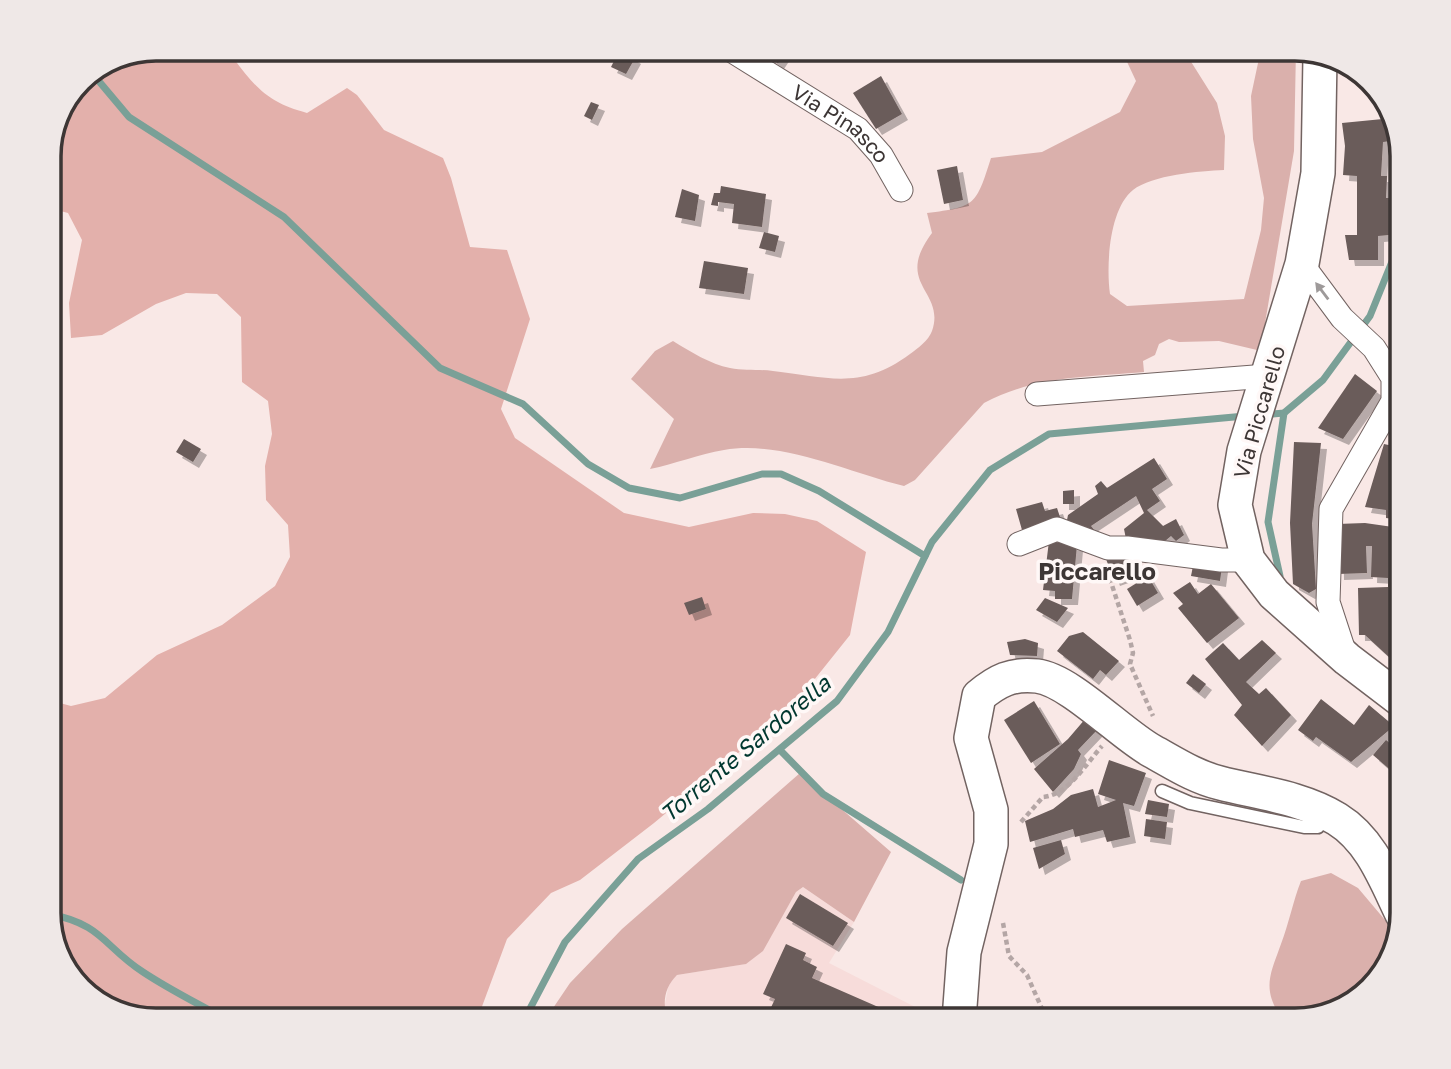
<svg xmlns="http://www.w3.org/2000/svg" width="1451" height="1069" font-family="'Golos Text',sans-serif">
	<defs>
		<filter id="shadow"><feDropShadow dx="6" dy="6" stdDeviation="0" flood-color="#0004"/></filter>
	</defs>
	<rect width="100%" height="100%" fill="#f9e8e6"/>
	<polygon fill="#f7dcda" points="803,887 854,922 829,963 923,1011 918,1020 668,1020 664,1009 669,983 677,975 745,964 762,951 796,892"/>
	<g fill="#dab0ac">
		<path d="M1121,49h62l34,54 8,33 -1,34c-24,1 -72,5 -91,20 -24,19 -27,76 -23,104l17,12 117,-7 17,-69 3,-32 -11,-59 -2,-43 10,-47h35l-2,102 -33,196 -4,3 -38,-9 -40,1 -10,-3 -10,5 -4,11 -12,6 1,11c-56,5 -110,4 -160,31l-69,77 -11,6c-57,-14 -122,-46 -180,-36 -25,4 -49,14 -74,19l24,-50 -43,-40 24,-28 18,-10c18,11 37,23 57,27 14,3 29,1 43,3 55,6 87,20 137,-17 7,-5 19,-14 22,-23 14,-41 -39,-46 0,-98l-5,-20c49,-6 49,-8 64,-55l51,-6 78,-40 16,-31z"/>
		<path d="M800,773l91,79 -37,70 -51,-35 -7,5 -33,59 -17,13 -69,11c-13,13 -15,28 -9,45h-123l25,-37 52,-54z"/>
		<path d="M1331,873l27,15 38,45 -16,45 -37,31 -60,11c-22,-31 -13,-45 -2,-76 8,-21 12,-43 20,-63z"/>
	</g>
	<path fill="#e3b0ab" d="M156,49h81l-3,10c23,31 36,44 73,54l40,-25 10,7 27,35 59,28 8,20 19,69 37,3 23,69 -29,90 14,29 109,75 65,14 64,-14 32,1 32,7 49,31 -16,83 -60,75 -136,113 -74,57 -29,13 -44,46 -30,81h-322l-64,-22 -28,-32 -14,-46v-220l22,6 34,-8 52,-43 65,-30 53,-39 15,-29 -2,-32 -22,-25 -1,-34 7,-32 -4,-33 -26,-19 -1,-65 -24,-23 -31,-1 -30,11 -54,31 -31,3 -2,-35 13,-63 -14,-27 -19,-5v-59l36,-73z"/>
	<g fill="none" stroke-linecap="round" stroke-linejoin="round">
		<g stroke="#7aa097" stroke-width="7">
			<polyline points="92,73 129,117 284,217 440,368 523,404 588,464 629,488 680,498 762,474 781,474 819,491 925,556"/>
			<polyline points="1263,415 1284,413 1323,380 1370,316 1402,237"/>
			<polyline points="1280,576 1268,522 1284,413"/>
			<polyline points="780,750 823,794 961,880"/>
			<path d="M49,914c54,10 55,33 94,58 27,18 56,32 84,48"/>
			<polyline points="524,1020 565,942 638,859 708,809 837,701 888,632 932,542 990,470 1049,434 1245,416"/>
		</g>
	</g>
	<g fill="#6a5c5a" filter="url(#shadow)">
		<polygon points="620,49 635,58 626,74 611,67"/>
		<polygon points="770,49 782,49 786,51 778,63 766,54"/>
		<polygon points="881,76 902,114 876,129 853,93"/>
		<polygon points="591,102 599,105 592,120 584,116"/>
		<polygon points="1393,118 1398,140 1383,142 1381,176 1387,176 1386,198 1391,198 1389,235 1378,236 1378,260 1349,260 1345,235 1357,235 1357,176 1343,175 1345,146 1342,123"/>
		<polygon points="957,166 963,200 944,204 937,170"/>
		<polygon points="721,186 766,194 762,227 732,223 734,204 718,202 718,206 711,205 714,193 720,193"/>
		<polygon points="682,189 699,195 695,221 675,217"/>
		<polygon points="764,232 779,236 775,252 759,248"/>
		<polygon points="704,261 748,268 744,294 699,288"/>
		<polygon points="1355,374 1377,391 1343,439 1318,428"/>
		<polygon points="184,439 201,449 193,462 176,452"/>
		<polygon points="1294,442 1321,443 1312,524 1316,589 1309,593 1293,584 1290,523"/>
		<polygon points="1384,444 1402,448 1402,520 1386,518 1386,510 1365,507"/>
		<polygon points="1154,458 1167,479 1152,489 1160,501 1147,510 1163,526 1176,519 1184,535 1176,541 1171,536 1158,547 1152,539 1146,544 1126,539 1124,529 1144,513 1136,496 1091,526 1096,532 1077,532 1067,520 1068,515 1098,494 1095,486 1101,481 1107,488"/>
		<polygon points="1074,490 1074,504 1063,504 1063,491"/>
		<polygon points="1042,502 1045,511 1057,508 1061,520 1022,530 1016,509"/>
		<polygon points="1365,523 1400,528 1402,669 1365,635 1359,635 1358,588 1388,587 1388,578 1371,577 1372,546 1366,546 1367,573 1338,574 1337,524"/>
		<polygon points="1049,541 1077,545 1072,599 1055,599 1055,591 1043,590"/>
		<polygon points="1122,552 1131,574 1114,580 1106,559"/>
		<polygon points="1194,561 1222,566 1220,581 1191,576"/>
		<polygon points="1148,576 1158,593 1137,606 1127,589"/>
		<polygon points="1190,582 1198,594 1211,584 1239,618 1207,643 1178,608 1183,604 1173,593"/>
		<polygon points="702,597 706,609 689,615 684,603"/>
		<polygon points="1045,598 1068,608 1057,622 1036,610"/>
		<polygon points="1083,632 1119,661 1106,675 1100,670 1093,679 1057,651 1069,636"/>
		<polygon points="1025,639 1038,643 1037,656 1010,655 1007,642"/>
		<polygon points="1262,640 1276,653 1246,682 1259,694 1266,688 1291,715 1262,746 1234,715 1242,705 1205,659 1223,643 1239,660"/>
		<polygon points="1193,674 1206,684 1199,693 1186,683"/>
		<polygon points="1321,699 1354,725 1369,705 1394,726 1351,762 1316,737 1313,741 1298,730"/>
		<polygon points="1034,701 1060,744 1031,763 1004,720"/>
		<polygon points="1086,718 1098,729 1078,750 1081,754 1074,769 1053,792 1034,769 1068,739"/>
		<polygon points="1386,740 1402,753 1402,780 1373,755"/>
		<polygon points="1109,760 1146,773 1134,806 1123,803 1130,837 1107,842 1103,830 1075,837 1073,829 1030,842 1025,821 1053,809 1071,795 1093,789 1098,807 1116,800 1098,794"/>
		<polygon points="1148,800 1169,804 1167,817 1145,814"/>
		<polygon points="1146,819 1167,822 1165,839 1144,836"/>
		<polygon points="1061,840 1065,854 1039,869 1033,848"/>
		<polygon points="800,894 848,923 833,946 786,918"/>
		<polygon points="786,944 806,953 803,960 817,967 812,978 908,1020 765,1020 775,999 763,994"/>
	</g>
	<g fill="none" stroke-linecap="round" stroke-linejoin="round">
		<defs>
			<polyline id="lane" points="1162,791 1190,803 1304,827 1318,827 1326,815"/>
			<g id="street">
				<path id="s1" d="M729,49l129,80 23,26 20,35"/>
				<polyline points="1302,264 1342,318 1374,348 1393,378 1393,401 1331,509 1328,602 1346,657"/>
				<polyline points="1037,394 1267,376"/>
				<polyline points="1019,544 1057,529 1108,548 1127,548 1221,560 1248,560"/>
			</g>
			<g id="secondary">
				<polyline points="1320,57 1318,173 1302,264 1244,451 1235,505 1248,560 1274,594 1347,659 1402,701"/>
				<path d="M959,1020l5,-68 27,-108v-34l-20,-72 8,-42c18,-15 33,-23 58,-20 33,4 84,58 115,75 22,12 43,26 68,32 39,10 81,14 117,36 34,21 48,60 65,95"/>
			</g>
		</defs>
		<use href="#lane" stroke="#726361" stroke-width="15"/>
		<use href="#street" stroke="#726361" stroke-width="25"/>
		<use href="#secondary" stroke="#726361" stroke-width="36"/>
		<g stroke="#b4a6a5" stroke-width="4.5" stroke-dasharray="5 3.5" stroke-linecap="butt">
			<polyline points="1107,570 1130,640 1133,653 1130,664 1153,716"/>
			<path d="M1021,822l22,-25c25,-2 43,-33 59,-51"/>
			<polyline points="1003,923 1009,956 1027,975 1047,1020"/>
		</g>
		<use href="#lane" stroke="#fff" stroke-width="12"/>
		<use href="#street" stroke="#fff" stroke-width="23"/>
		<use href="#secondary" stroke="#fff" stroke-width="33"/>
	</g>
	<defs><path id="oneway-solid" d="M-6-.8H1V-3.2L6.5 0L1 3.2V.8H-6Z" transform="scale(1.75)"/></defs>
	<use fill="#9e9a9a" href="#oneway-solid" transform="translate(1322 291) rotate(-127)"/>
	<g text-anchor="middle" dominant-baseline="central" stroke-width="7" stroke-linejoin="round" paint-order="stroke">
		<g font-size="21" fill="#3d3635" stroke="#fff8f7">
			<text stroke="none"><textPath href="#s1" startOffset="135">Via Pinasco</textPath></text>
			<text transform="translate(1259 412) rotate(-74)">Via Piccarello</text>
		</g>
		<g font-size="23" font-style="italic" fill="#00372f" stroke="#fff8f7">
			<text transform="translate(745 748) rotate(-40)">Torrente Sardorella</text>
		</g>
		<g font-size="24" font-weight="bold" fill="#3d3635" stroke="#fff8f7">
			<text x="1097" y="570">Piccarello</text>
		</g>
	</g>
	<path d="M0 0H1451V1069H0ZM156 61H1295A95 95 0 0 1 1390 156V913A95 95 0 0 1 1295 1008H156A95 95 0 0 1 61 913V156A95 95 0 0 1 156 61Z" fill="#efe8e7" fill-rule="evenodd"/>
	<path fill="none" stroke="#3d3635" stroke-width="3.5" d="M156 61H1295A95 95 0 0 1 1390 156V913A95 95 0 0 1 1295 1008H156A95 95 0 0 1 61 913V156A95 95 0 0 1 156 61Z"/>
</svg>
